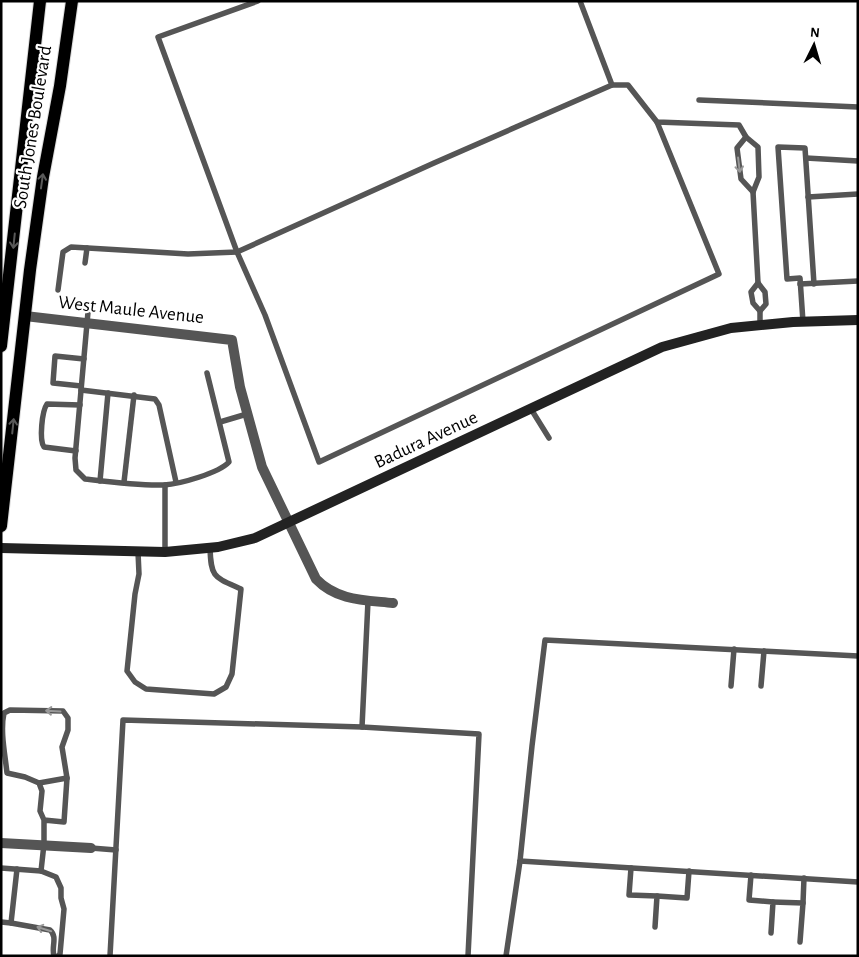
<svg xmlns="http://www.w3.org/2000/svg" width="859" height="957" font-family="'Alegreya Sans',sans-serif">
	<rect width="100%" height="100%" fill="#fff"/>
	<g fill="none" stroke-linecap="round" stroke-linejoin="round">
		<defs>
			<g id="primary">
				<polyline points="1,346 40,1"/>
				<polyline points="1,526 30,270 43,177 60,86 72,1"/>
			</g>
		</defs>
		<use href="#primary" stroke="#dbdbdb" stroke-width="14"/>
		<g stroke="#555" stroke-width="5.5">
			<polyline points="258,1 158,37 237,252 265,315 319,462 719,274 657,122"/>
			<polyline points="580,1 612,85"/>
			<polyline points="699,100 858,107"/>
			<polyline points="746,137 737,148 741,179 753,192"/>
			<polyline points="806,158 858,161"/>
			<polyline points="808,197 858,194"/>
			<polyline points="85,263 87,248"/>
			<polyline points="758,283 751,292 753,303 760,311 760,325"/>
			<polyline points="800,284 858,281"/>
			<polyline points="58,290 63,252 71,247 188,254 237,252 434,163 612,85 628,85 657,122 739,125 746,137 758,147 759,177 753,192 758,283 765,292 766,304 760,311"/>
			<path d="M88,312l-13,146 1,12 9,9c25,3 55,7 79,6 16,-1 55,-12 65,-23l-22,-89"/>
			<polyline points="803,322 800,278 787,279 778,147 805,148 814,284"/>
			<polyline points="81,386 53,383 55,356 84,359"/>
			<polyline points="81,390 155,399 159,405 176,482"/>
			<polyline points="531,409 549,438"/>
			<polyline points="220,422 247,414"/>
			<path d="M76,451l-32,-4c-5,-7 -2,-36 3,-43l33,1"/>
			<polyline points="100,481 108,393"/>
			<polyline points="124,482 134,395"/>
			<polyline points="165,485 165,552"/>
			<path d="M138,552l1,22 -4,20 -8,77 8,11 11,7 68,5 12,-7 6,-13 9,-85c-27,-12 -30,-11 -31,-41"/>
			<polyline points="731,686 734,649"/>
			<polyline points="761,686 764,651"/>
			<polyline points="362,727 368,601"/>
			<polyline points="39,783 67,778"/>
			<polyline points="91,848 116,850"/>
			<polyline points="520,861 858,882"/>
			<path d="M1,868l40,3 3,-27v-24l-4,-9 2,-20 -3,-8 -14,-6 -18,-4c-2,-19 -7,-42 -3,-60l6,-3 53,1 5,7v12l-6,17 5,31 -3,44 -20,-2"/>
			<polyline points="631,868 629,895 657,896 655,927"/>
			<polyline points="41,871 56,877 61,888 61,898 64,909 60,954 58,956"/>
			<polyline points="751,875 749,900 773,902 771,933"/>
			<polyline points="657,896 687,898 689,871"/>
			<polyline points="773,902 803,903 800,942"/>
			<polyline points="803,903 804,878"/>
			<polyline points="1,922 11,923 17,869"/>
			<path d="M11,923l39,7c8,7 1,17 4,26"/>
			<polyline points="110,956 123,720 362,727 479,734 468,956"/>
			<polyline points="506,956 520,861 532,746 545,640 858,656"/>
		</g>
		<g stroke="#555" stroke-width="10">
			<path d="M25,316l207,24 8,47 22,80 54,112c21,22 49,21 77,24"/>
			<polyline points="1,843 91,848"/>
		</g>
		<polyline stroke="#222" stroke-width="10" points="1,548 165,552 218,547 255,538 662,347 731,328 793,322 858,320"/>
		<use href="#primary" stroke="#000" stroke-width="12"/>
	</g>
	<defs><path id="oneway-shaft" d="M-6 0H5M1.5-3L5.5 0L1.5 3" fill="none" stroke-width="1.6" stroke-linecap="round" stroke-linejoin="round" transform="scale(1.25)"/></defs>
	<g stroke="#999">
		<use href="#oneway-shaft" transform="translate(739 165) rotate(83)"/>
		<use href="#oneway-shaft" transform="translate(53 711) rotate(-177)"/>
		<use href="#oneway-shaft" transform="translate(44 929) rotate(-163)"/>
	</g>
	<g stroke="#595959">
		<use href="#oneway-shaft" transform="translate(42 181) rotate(-82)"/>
		<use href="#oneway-shaft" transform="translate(14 241) rotate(96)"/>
		<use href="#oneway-shaft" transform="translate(13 426) rotate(-84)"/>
	</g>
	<g text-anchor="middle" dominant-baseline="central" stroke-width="4.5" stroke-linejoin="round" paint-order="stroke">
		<g font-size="19" fill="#000" stroke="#fff">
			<text transform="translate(33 127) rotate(-81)">South Jones Boulevard</text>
			<text transform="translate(131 310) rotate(6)">West Maule Avenue</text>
			<text transform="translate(426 440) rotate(-25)">Badura Avenue</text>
		</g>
	</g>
	<rect width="859" height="957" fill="none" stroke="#000000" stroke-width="5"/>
	<g transform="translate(814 45) rotate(5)" stroke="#ffffff" stroke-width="4" paint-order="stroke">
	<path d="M0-4L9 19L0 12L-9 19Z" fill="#000000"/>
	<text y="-8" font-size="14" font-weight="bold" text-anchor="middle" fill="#000000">N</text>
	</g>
</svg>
